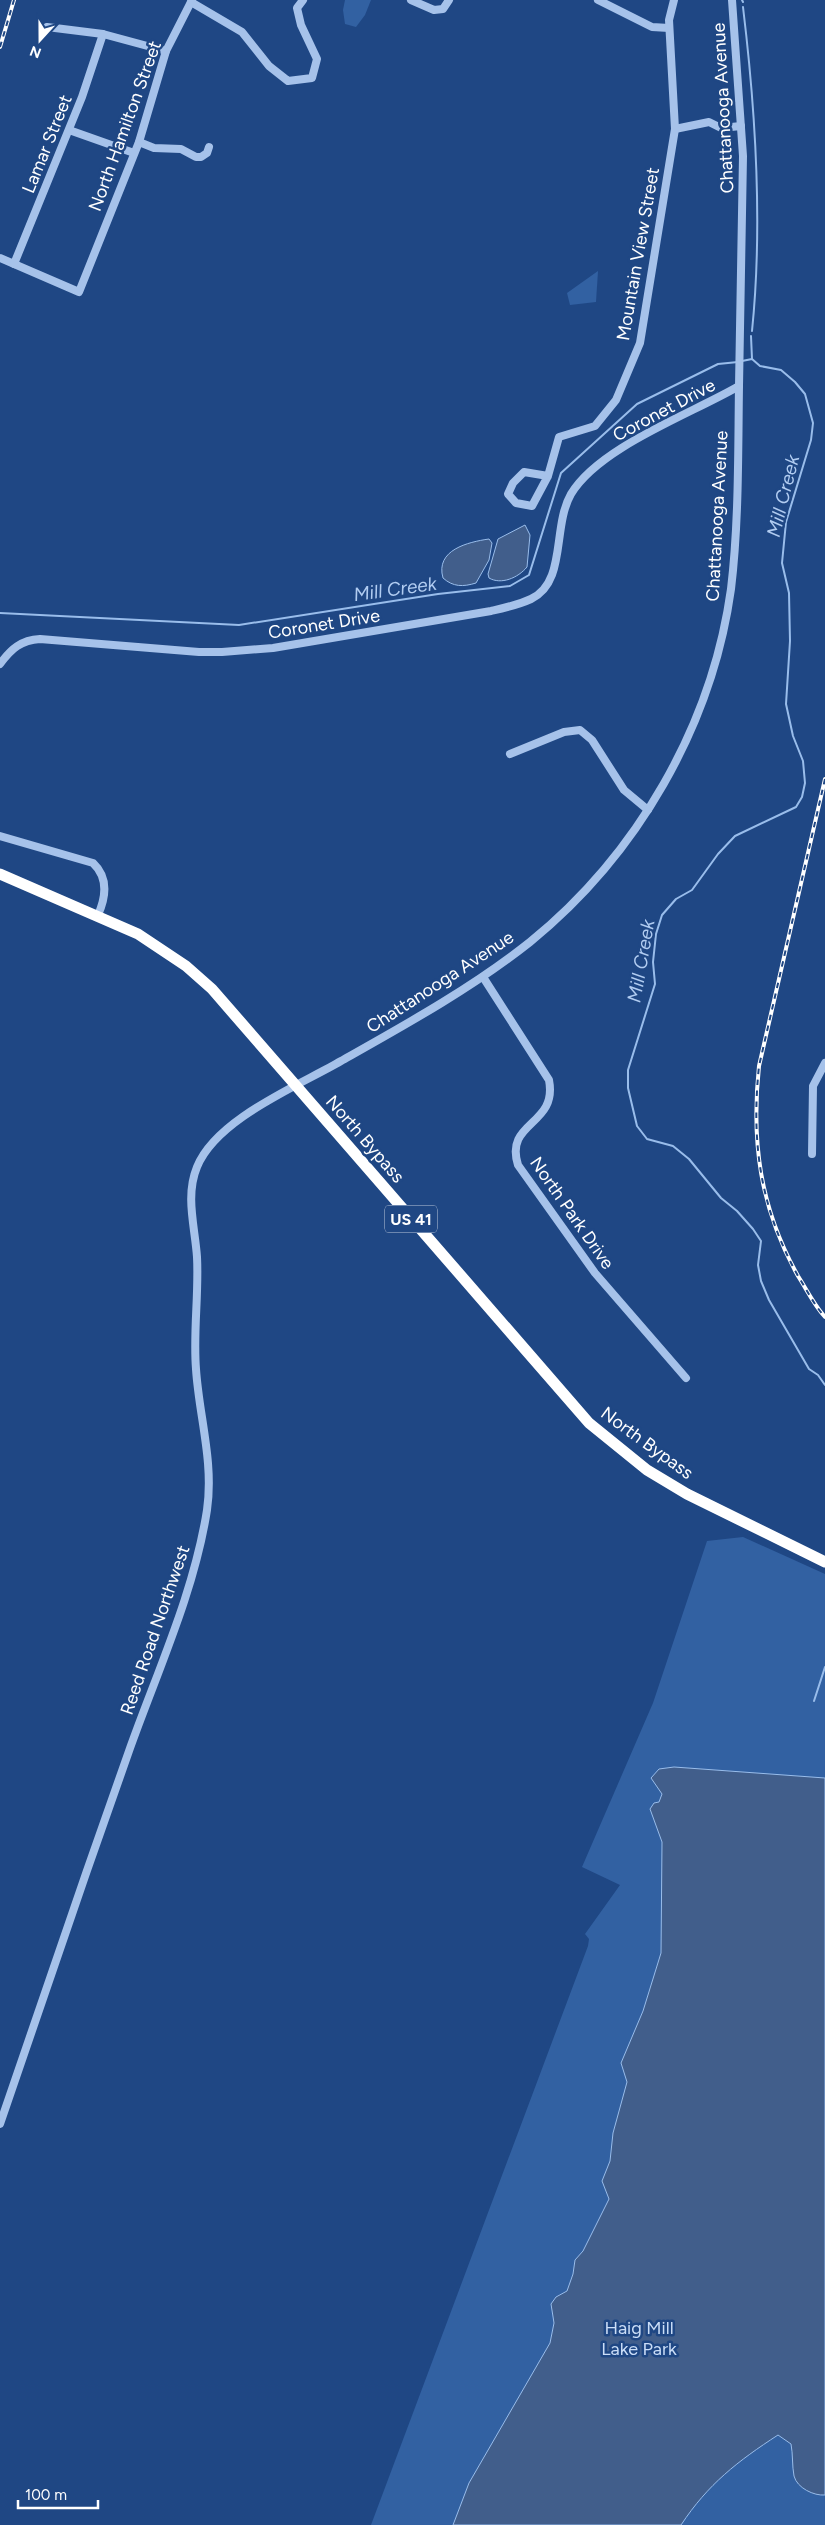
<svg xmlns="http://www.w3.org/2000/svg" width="825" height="2525" font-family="Figtree,sans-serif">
	<rect width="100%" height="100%" fill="#1f4784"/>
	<g fill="#3261a2">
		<polygon points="345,0 371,0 365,15 356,27 345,24 343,10"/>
		<polygon points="598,271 596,302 570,305 567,293"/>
		<polygon points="743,1537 825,1574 825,2525 371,2525 588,1946 589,1939 585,1934 620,1885 582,1867 653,1703 707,1541"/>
	</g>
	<g fill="#415e8b" stroke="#99bdeb">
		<path d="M525,525l5,10 -3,32c-9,11 -26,18 -38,11l-1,-4 10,-35z"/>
		<path d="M489,539l3,4 -3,17 -13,23c-13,4 -23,4 -33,-5 -8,-28 25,-36 46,-39z"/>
		<path d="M674,1767l151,11v717c-11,1 -28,-7 -31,-19 -2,-10 -1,-22 -3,-32l-13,-9c-40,26 -70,49 -97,90h-228l16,-42 81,-140 4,-20 -3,-19 5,-7 11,-6 6,-17 2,-14 8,-9 26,-52 -7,-18 8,-20 3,-28 14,-51 -6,-19 22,-52 18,-58 1,-111 -12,-33 4,-6 5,-1 3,-8 -11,-16 8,-9z"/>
	</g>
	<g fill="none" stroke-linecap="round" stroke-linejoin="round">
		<g stroke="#99bdeb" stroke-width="2">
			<polyline points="742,0 743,2"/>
			<path d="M743,7c13,107 20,217 9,324"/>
			<polyline points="751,336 752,359"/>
			<polyline points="742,361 752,359 760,366 781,370 795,382 805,394 813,423 811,440 786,522 782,563 789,593 790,641 786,704 793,736 803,761 805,783 802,797 796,807 735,836 718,854 692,890 676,899 662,915 656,934 653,962 655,984 628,1070 628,1088 637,1126 647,1139 673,1146 689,1159 721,1198 737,1211 753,1229 761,1241 758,1265 761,1281 769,1300 809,1369 818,1375 825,1385"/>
			<polyline points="0,613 239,625 438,594 510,586 529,575 561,473 637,404 718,364 738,362"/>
			<polyline points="814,1701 825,1667"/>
		</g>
		<g stroke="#a6c2ea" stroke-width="8">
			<polyline points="411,0 434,10 443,9 449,0"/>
			<polyline points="598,0 652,27 669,28"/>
			<polyline points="191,2 242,32 269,66 288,81 312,78 317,59 301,25 297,8 303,0"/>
			<polyline points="47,27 103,34 166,51"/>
			<polyline points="675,129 709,122 721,128 741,126"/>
			<polyline points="69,130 134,153"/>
			<polyline points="139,142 154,148 181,149 196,157 201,157 207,153 209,147"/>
			<polyline points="0,258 79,292 139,142 166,51 192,0"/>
			<polyline points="14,264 82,97 103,34"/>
			<polyline points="548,476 524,472 513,483 508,494 516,503 532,506 548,476 559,437 595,426 616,400 640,343 675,129 669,20 674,0"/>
			<path d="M0,664c11,-15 21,-24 40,-25l159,13h23l51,-4 218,-37c13,-3 27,-6 40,-12 36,-17 21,-72 40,-105 28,-47 120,-80 168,-108l4,-230 -11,-156"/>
			<polyline points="510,754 564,732 580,730 592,740 624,790 648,810"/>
			<path d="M0,836l93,27c16,15 13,34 5,52"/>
			<path d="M483,977l66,103c9,46 -45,41 -31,85l77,108 91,105"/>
			<polyline points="812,1154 813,1086 825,1063"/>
			<path d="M0,2124c42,-124 85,-249 129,-373 28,-79 65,-158 78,-241 7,-48 -8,-94 -11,-141 -3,-37 3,-75 1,-112 -2,-30 -12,-61 0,-90 19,-48 101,-81 144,-106 64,-36 131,-73 189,-119 107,-87 182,-216 201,-353 8,-67 7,-136 8,-203"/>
		</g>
		<polyline stroke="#fff" stroke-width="11" points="0,874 138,934 186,966 212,989 589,1423 647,1470 687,1494 825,1562"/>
		<defs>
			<g id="rail">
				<polyline points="0,47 14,0"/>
				<path d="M825,779l-66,287c-8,76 1,142 39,210 9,14 16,29 27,41"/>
			</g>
		</defs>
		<use href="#rail" stroke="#fff" stroke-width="4"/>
		<use href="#rail" stroke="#1f4784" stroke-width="2" stroke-dasharray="5.5" stroke-linecap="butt"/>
	</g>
	<g text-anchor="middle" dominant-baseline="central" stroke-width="5" stroke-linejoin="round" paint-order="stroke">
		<rect fill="#1f4784" stroke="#bcc8da" stroke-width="1" x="385" y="1205.5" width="52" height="27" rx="4"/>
		<g font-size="16" font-weight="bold" fill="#fff">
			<text x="411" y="1219">US 41</text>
		</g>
		<g font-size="18" fill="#fff" stroke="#1f4784">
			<text transform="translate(723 108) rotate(-93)">Chattanooga Avenue</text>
			<text transform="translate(125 126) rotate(-70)">North Hamilton Street</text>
			<text transform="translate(47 144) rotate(-68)">Lamar Street</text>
			<text transform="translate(638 254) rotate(-80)">Mountain View Street</text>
			<text transform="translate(664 410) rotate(-28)">Coronet Drive</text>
			<text transform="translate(717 516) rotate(-87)">Chattanooga Avenue</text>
			<text transform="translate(324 624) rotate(-9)">Coronet Drive</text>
			<text transform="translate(440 982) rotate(-33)">Chattanooga Avenue</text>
			<text transform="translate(365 1139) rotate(49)">North Bypass</text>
			<text transform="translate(572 1213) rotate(55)">North Park Drive</text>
			<text transform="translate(647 1443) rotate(36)">North Bypass</text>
			<text transform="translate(155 1630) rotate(-71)">Reed Road Northwest</text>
		</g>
		<g font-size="18" fill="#caddf7" stroke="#1f4784">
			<text x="639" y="2328">Haig Mill<tspan x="639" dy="21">Lake Park</tspan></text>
		</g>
		<g font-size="19" font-style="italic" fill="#b1ccf1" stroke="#1f4784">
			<text transform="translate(783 496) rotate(-76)">Mill Creek</text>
			<text transform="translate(395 589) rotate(-8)">Mill Creek</text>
			<text transform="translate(641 961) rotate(-80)">Mill Creek</text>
		</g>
	</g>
	<g transform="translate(40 40) rotate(201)" stroke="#1f4784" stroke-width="4" paint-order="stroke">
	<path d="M0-4L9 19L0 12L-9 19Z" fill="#ffffff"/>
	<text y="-8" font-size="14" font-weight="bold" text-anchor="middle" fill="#ffffff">N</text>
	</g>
	<path d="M18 2500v8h80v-8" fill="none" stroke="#ffffff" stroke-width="2.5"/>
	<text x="25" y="2500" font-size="15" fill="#ffffff" stroke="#1f4784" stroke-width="4" paint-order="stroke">100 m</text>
</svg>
